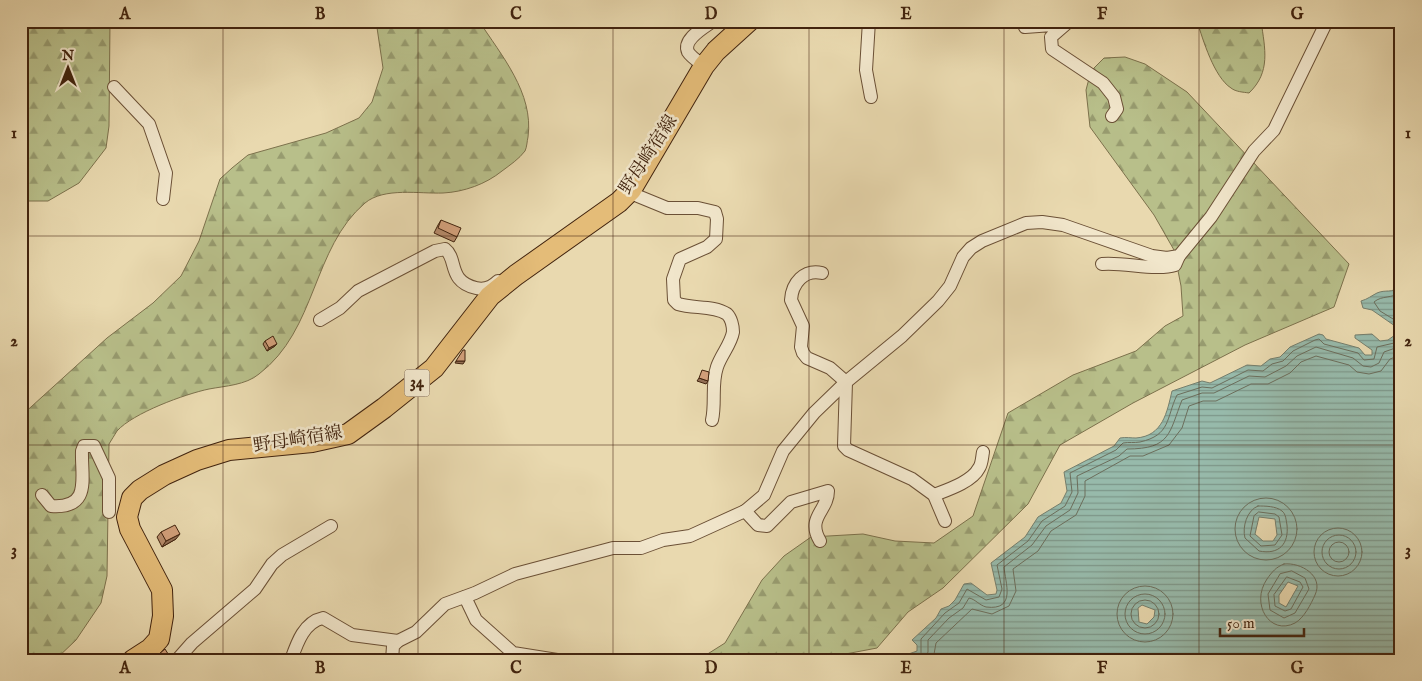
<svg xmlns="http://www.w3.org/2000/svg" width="1422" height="681" font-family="'IM FELL English','Noto Serif JP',serif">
	<defs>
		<pattern id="forest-firs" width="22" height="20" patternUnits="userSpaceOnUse" patternTransform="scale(1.25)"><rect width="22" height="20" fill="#b8bf8a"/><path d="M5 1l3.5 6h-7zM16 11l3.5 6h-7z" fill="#979b6f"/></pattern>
		<pattern id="water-rules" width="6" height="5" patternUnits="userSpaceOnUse" patternTransform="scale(1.25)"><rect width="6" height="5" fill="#97baab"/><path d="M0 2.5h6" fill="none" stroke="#7d978a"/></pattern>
	</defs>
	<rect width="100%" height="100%" fill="#e9d9af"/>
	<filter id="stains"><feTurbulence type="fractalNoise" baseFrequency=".004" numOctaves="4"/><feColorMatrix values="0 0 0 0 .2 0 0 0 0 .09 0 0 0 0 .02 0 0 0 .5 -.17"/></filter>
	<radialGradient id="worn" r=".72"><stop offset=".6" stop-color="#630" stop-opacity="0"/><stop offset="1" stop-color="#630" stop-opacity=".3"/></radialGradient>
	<g fill="url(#forest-firs)" stroke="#7c714c">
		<polygon points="21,21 110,21 109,126 106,148 79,183 48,201 21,201"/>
		<path d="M376,21h103c22,34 55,72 49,116 -1,4 -1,10 -3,14 -6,8 -15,14 -23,20 -16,13 -38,21 -59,22 -23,1 -59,-6 -78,10 -53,45 -48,127 -106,171 -13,11 -34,12 -50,15 -24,5 -76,24 -92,42 -3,4 -5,9 -8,13l-2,132 -6,27 -25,37 -21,20h-34v-244l86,-78 46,-35 28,-27 18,-35 21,-62 12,-11 16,-13 78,-22 33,-15 13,-16 11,-34z"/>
		<path d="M1197,21h64c4,28 10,51 -12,72 -6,-1 -13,-1 -18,-5 -17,-11 -28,-48 -34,-67z"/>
		<polygon points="1125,57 1145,64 1187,92 1349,264 1334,307 1245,345 1133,403 1060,445 1028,504 943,588 908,612 877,648 814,660 698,660 725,643 762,580 784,556 811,537 863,534 895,541 934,543 973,516 1008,413 1073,375 1136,351 1165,326 1183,316 1181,286 1174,250 1154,215 1090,127 1086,90 1091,71 1104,58"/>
	</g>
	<path fill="url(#water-rules)" stroke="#757e6c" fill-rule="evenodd" d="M1401,286v374h-520l1,-2 21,-2 14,-5v-6l-5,-5 24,-22 5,-9 8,-3 6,-6 9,-16 7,-1 16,12 9,-1 1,-4 -6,-27 34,-26 13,-20 23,-14 6,-12 -3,-19 50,-26 6,-8c6,-1 11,0 16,0 27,-2 31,-26 36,-47l30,-10 8,2 37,-18 14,1 9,-7 10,-2 10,-10 29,-13 4,1 3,4 33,9 6,7h7v-5l-17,-12v-3l17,-1 8,7 8,-1 7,-5v-9l-23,-16 -9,-2 -2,-7c7,-2 10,-5 16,-8 9,-4 14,1 24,-7zM1259,517l16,2 2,16 -4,6h-10l-8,-7zM1288,582l10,4 -12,21 -7,-4v-8zM1142,605l13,5 -1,7 -7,7 -8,-2 -1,-14z"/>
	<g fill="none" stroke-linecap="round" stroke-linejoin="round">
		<g stroke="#6c6e5c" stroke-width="1">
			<circle cx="1266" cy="529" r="31"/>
			<path d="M1258,506c7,0 18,0 24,5 4,3 4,9 5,14 2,19 -8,30 -28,26l-14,-13c-3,-11 2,-28 13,-32z"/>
			<polygon points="1259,512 1275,514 1279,517 1282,535 1275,545 1261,546 1250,536 1254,516"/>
			<circle cx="1338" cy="552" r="24"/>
			<circle cx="1339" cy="552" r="17"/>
			<circle cx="1339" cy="552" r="10"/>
			<path d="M1284,564c17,-2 40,12 31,31 -4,9 -11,23 -20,28 -25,13 -45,-19 -28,-44 5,-7 9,-12 17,-15z"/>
			<polygon points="1292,571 1305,578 1309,589 1295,613 1284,618 1270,610 1268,594 1280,574"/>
			<polygon points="1287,577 1300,582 1303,587 1291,609 1285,611 1275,606 1274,595"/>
			<circle cx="1145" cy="614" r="28"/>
			<circle cx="1145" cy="614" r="20"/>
			<circle cx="1145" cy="614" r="14"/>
			<path d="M908,660l13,-6v-15l24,-26 14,-10 8,-14 19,11 13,-3 3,-8 -5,-24 31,-24 14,-20 23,-15 7,-14 -2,-19 46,-23 7,-7c6,-1 11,0 17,-1 31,-7 26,-24 37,-47l25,-8 10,1 36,-18 15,1 9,-7 11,-3 10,-10 22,-11 4,-1 5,5 34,9 6,7 10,-1 3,-12 17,-4 6,-8 -2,-13 -18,-11 -6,-9c8,-7 18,-3 27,-10"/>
			<path d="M924,660l4,-8v-12l21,-22 14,-10 6,-10c6,1 10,7 17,9 31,4 19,-25 18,-40l28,-22 14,-19 24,-16 8,-17 -1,-17 42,-20 8,-7c44,0 42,-16 55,-49l20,-7h12l35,-17 16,1 21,-11 11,-10 19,-9 37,11 10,8 8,1 8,-4 5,-11 17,-6"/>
			<polyline points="933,660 936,643 972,609 992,614 1009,606 1016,591 1013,569 1038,551 1051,531 1076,515 1085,496 1085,481 1130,456 1143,456 1169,445 1182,428 1189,406 1203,401 1216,401 1251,384 1268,384 1290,373 1301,362 1316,356 1349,365 1357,372 1369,374 1381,371 1390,359 1401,355"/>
		</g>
		<defs>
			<g id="street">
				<polyline points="869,21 866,70 871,97"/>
				<polyline points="1022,21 1025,27 1066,24 1051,37 1052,49 1103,83 1114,97 1117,109 1112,116"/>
				<path d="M704,66c-5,-4 -13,-9 -16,-14 -6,-13 17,-25 25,-31"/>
				<polyline points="114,87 149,124 166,173 163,199"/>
				<path d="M628,192l39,16h31l17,4 2,7 -1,20 -9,8 -27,12 -7,20 1,21 4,4c15,5 35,1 49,10 4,4 6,12 6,18 -2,12 -12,23 -16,35 -6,18 -1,35 -5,53"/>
				<path d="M1102,264c23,-2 54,7 73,1l4,-9"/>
				<path d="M822,273c-18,-4 -30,10 -31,27l12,26 -2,21 2,6 4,5 23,10 16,14 -2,64 4,4 64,29 22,16 11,26"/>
				<path d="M320,320l20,-12 18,-17 77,-40 10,-2c13,10 2,32 31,39 8,2 16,-1 22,-7"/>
				<path d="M42,495l9,11c41,3 30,-28 31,-55l2,-5h10l15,32v34"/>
				<path d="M934,495c13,-5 38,-13 45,-27 3,-4 3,-11 4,-16"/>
				<path d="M745,511l13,14 9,1 24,-24 37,-11c0,20 -22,26 -8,50"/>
				<polyline points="465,597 476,620 513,653 557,660"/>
				<polyline points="177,660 192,643 255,589 272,564 282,555 331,526"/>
				<path d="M291,660c6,-17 13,-38 32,-42l29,17 46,6"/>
				<polyline points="392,660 393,646 398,641 416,632 445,604 475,593 515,574 613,548 641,548 663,540 690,536 745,511 764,495 783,451 814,413 846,382 902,336 938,301 950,286 963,257 971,248 982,241 1026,223 1042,222 1063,225 1152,256 1167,258 1179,256 1211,217 1254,151 1274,130 1327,21"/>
			</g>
			<polyline id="primary" points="133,660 150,649 159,639 163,616 162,590 130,529 127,517 132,498 140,490 164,475 197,460 229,450 312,442 348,434 384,408 434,368 490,296 516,275 619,202 631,190 704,66 716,51 749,21"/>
		</defs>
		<use href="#street" stroke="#6b5036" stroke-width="14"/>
		<use href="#primary" stroke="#41230e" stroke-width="22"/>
		<use href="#street" stroke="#f1e6cb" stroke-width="12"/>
		<use href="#primary" stroke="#e4bc78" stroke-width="20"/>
	</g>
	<g fill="#b58a6a" stroke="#41230e">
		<polygon points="441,220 457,237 454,242 434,233 438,225"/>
		<polygon points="265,341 277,344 275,346 267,351 263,344"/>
		<polygon points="161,532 176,539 162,547 157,537"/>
		<polygon points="158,655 167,660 154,660"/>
	</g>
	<g fill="#947056" stroke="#41230e">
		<polygon points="277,344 275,346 267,351 269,348"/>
		<polygon points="456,361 465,361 463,364 455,363"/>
		<polygon points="699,378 708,381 706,384 697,381"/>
		<polygon points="180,534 176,539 162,547 166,541"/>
	</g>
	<g fill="#d3a07b" stroke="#41230e">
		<polygon points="441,220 461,228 457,237 438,228"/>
		<polygon points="273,336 277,344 269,348 265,341"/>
		<polygon points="463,350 465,350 465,361 456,361"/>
		<polygon points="702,370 709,372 708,381 699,378"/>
		<polygon points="175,525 180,534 166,541 161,532"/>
		<polygon points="165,649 170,657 164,660 160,660 158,655"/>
	</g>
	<path fill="none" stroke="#41230e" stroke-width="1" stroke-opacity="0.55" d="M223,21v639M418,21v639M613,21v639M809,21v639M1004,21v639M1199,21v639M21,236h1380M21,445h1380"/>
	<g text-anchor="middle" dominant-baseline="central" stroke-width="5" stroke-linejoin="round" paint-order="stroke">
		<rect fill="#f1e6cb" stroke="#765e47" stroke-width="1" x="404.5" y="369.5" width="25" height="27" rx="4"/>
		<g font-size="16" font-weight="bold" fill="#41230e">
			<text x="417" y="383">34</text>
		</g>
		<g font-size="18" fill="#41230e" stroke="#f1e6cb">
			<text transform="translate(649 155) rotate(-57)">野母崎宿線</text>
			<text transform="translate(298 440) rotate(-9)">野母崎宿線</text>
		</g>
	</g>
	<rect width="1422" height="681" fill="none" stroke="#e9d9af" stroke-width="55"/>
	<g transform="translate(68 68)" stroke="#f1e6cb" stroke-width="4" paint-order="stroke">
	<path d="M0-4L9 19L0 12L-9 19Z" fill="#41230e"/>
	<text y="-8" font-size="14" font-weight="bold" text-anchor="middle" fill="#41230e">N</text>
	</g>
	<path d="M1220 628v8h84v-8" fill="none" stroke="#41230e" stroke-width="2.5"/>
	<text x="1227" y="628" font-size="15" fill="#41230e" stroke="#f1e6cb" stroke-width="4" paint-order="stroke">50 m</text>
	<rect x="28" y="28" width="1366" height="626" fill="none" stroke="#41230e" stroke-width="2"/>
	<g font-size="16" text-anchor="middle" font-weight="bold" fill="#41230e">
		<text x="125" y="19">A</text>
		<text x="320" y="19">B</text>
		<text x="516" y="19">C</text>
		<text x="711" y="19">D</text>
		<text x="906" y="19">E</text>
		<text x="1102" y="19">F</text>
		<text x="1297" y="19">G</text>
		<text x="14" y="138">1</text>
		<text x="1408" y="138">1</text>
		<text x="14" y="346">2</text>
		<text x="1408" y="346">2</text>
		<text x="14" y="555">3</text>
		<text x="1408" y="555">3</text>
		<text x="125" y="673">A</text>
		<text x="320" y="673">B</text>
		<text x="516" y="673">C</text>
		<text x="711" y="673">D</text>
		<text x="906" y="673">E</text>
		<text x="1102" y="673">F</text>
		<text x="1297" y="673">G</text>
	</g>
	<rect width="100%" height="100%" filter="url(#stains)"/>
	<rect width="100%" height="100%" fill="url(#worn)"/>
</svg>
